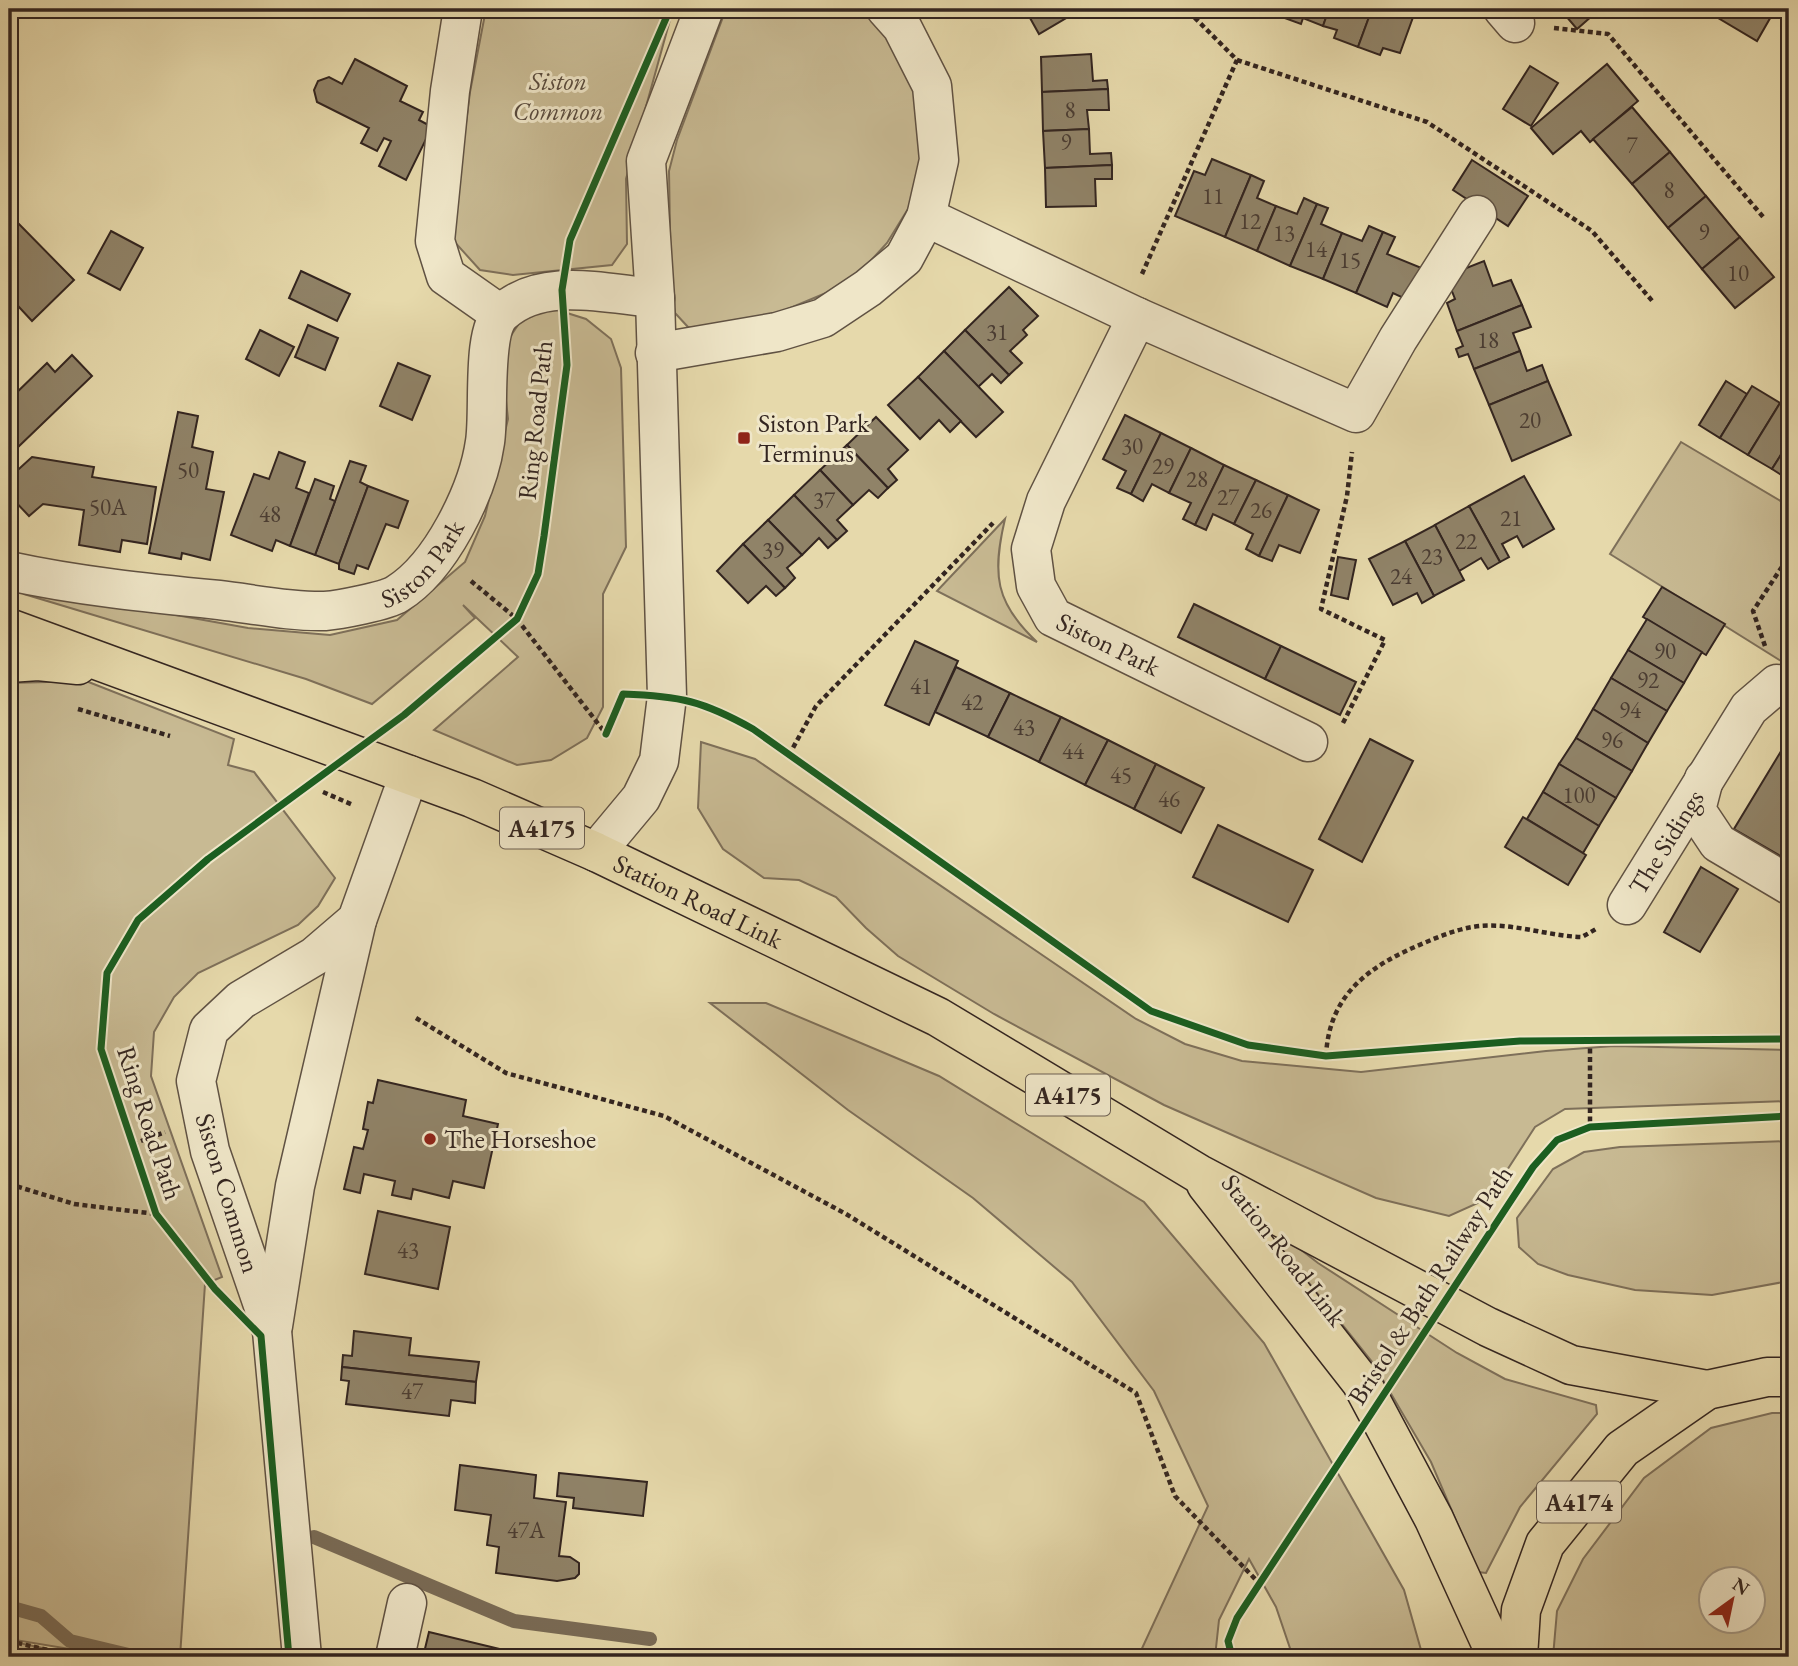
<svg xmlns="http://www.w3.org/2000/svg" width="1798" height="1666" font-family="'EB Garamond',serif">
	<rect width="100%" height="100%" fill="#e6d9ab"/>
	<filter id="stains"><feTurbulence type="fractalNoise" baseFrequency=".00286" numOctaves="4"/><feColorMatrix values="0 0 0 0 .2 0 0 0 0 .09 0 0 0 0 .02 0 0 0 .5 -.17"/></filter>
	<radialGradient id="worn" r=".72"><stop offset=".6" stop-color="#630" stop-opacity="0"/><stop offset="1" stop-color="#630" stop-opacity=".3"/></radialGradient>
	<g fill="#c8ba93" stroke="#7e705a" stroke-width="2" fill-rule="evenodd">
		<polygon points="486,9 673,9 626,179 627,244 612,265 513,275 480,270 451,238 470,92"/>
		<polygon points="726,9 870,9 916,91 921,161 911,204 887,243 864,268 826,293 783,311 704,332 688,327 675,313 671,292 669,171 677,140"/>
		<polygon points="548,307 586,319 611,339 621,368 626,547 603,594 603,707 587,738 551,760 517,765 434,730 518,657 463,605 475,618 372,704 306,679 24,594 26,588 248,628 330,635 397,620 465,562 485,516 508,419 503,373 506,343 524,316"/>
		<polygon points="1681,442 1789,506 1789,666 1610,554"/>
		<path d="M1005,519c-13,55 -10,84 32,123l-100,-51z"/>
		<polygon points="86,681 234,739 228,765 254,772 335,878 318,906 298,925 198,973 174,997 154,1032 151,1076 222,1277 205,1284 180,1657 118,1657 9,1639 9,683"/>
		<polygon points="701,742 755,759 1136,1019 1185,1044 1242,1061 1361,1072 1546,1051 1614,1046 1789,1050 1789,1101 1565,1109 1535,1127 1489,1198 1449,1216 1376,1198 1164,1105 994,1014 898,956 866,928 836,897 799,880 764,878 723,849 698,808"/>
		<polygon points="710,1003 766,1003 939,1076 1144,1202 1264,1343 1404,1590 1423,1657 1293,1657 1276,1607 1249,1559 1219,1620 1215,1657 1138,1657 1208,1506 1154,1391 1072,1282 973,1198 848,1110"/>
		<polygon points="1789,1141 1789,1281 1712,1295 1635,1290 1568,1275 1538,1264 1519,1247 1517,1218 1553,1169 1584,1152 1620,1147"/>
		<polygon points="1287,1239 1318,1263 1457,1353 1505,1379 1596,1405 1597,1414 1520,1507 1486,1573 1478,1572 1431,1462 1373,1363 1281,1248 1281,1240"/>
		<path d="M1772,1413h17v244h-236l4,-46 26,-52 61,-81 67,-50zM1710,1578h42v42h-42z"/>
		<polygon points="9,1641 72,1654 78,1657 9,1657"/>
	</g>
	<g fill="none" stroke-linecap="round" stroke-linejoin="round">
		<g stroke="#7a6c57" stroke-width="14">
			<polyline points="314,1537 514,1621 650,1639"/>
			<polyline points="9,1607 41,1616 70,1641 137,1657"/>
		</g>
	</g>
	<g fill="#908368" stroke="#332520" stroke-width="2">
		<polygon points="1025,9 1077,9 1078,11 1039,34"/>
		<polygon points="1258,9 1282,9 1279,16"/>
		<polygon points="1282,9 1329,9 1323,26 1303,18 1301,24 1279,16"/>
		<polygon points="1329,9 1372,9 1358,47 1334,38 1337,30 1323,26"/>
		<polygon points="1372,9 1416,9 1400,53 1383,48 1380,55 1358,47"/>
		<polygon points="1560,9 1600,9 1577,29"/>
		<polygon points="1703,9 1766,9 1773,13 1757,41"/>
		<polygon points="1091,54 1093,81 1107,80 1108,89 1042,92 1041,57"/>
		<polygon points="355,59 407,86 400,101 423,112 419,120 432,127 406,180 379,166 391,141 384,138 377,151 361,143 369,128 317,102 314,90 318,81 329,77 342,84"/>
		<polygon points="1607,64 1638,101 1590,142 1581,131 1553,154 1531,128"/>
		<polygon points="1530,66 1558,83 1531,126 1503,109"/>
		<polygon points="1108,89 1109,110 1087,110 1089,129 1043,131 1042,92"/>
		<polygon points="1632,107 1670,152 1632,184 1593,139"/>
		<polygon points="1089,129 1090,154 1111,153 1112,165 1045,168 1043,131"/>
		<polygon points="1670,152 1706,196 1668,228 1632,184"/>
		<polygon points="1212,159 1251,175 1225,237 1175,216 1194,171 1205,175"/>
		<polygon points="1472,160 1528,196 1508,226 1453,190"/>
		<polygon points="1112,165 1112,179 1095,179 1096,206 1046,207 1045,168"/>
		<polygon points="1251,175 1264,181 1257,198 1276,206 1257,251 1225,237"/>
		<polygon points="1706,196 1740,237 1702,269 1668,228"/>
		<polygon points="1304,198 1317,204 1290,266 1257,251 1276,206 1297,214"/>
		<polygon points="1317,204 1328,208 1321,224 1342,233 1323,279 1290,266"/>
		<polygon points="15,220 74,280 32,321 19,307 14,312 9,306 9,226"/>
		<polygon points="1369,226 1383,232 1356,293 1323,279 1342,233 1362,241"/>
		<polygon points="111,231 143,248 120,290 88,273"/>
		<polygon points="1383,232 1395,237 1387,254 1424,269 1410,301 1393,293 1387,307 1356,293"/>
		<polygon points="1740,237 1774,277 1735,308 1702,269"/>
		<polygon points="1484,261 1493,286 1511,280 1522,305 1457,331 1447,303 1455,299 1446,276"/>
		<polygon points="301,271 350,294 337,321 289,298"/>
		<polygon points="1009,287 1038,316 1023,330 1027,335 1010,351 1022,363 1009,375 965,330"/>
		<polygon points="1522,305 1531,327 1513,333 1520,351 1474,369 1468,354 1459,357 1456,349 1463,346 1457,331"/>
		<polygon points="308,325 338,338 325,370 295,357"/>
		<polygon points="260,330 294,347 279,376 246,359"/>
		<polygon points="965,330 1009,375 1001,383 992,374 978,387 944,351"/>
		<polygon points="944,351 1003,412 976,437 918,377"/>
		<polygon points="1520,351 1527,371 1542,365 1548,381 1489,405 1474,369"/>
		<polygon points="72,355 92,376 16,449 9,442 9,400 47,363 55,372"/>
		<polygon points="398,363 430,376 412,420 380,406"/>
		<polygon points="918,377 961,421 950,432 939,420 920,439 888,405"/>
		<polygon points="1548,381 1571,435 1512,461 1489,405"/>
		<polygon points="1726,381 1747,394 1720,438 1699,425"/>
		<polygon points="1752,386 1780,403 1748,455 1720,438"/>
		<polygon points="1780,403 1789,408 1789,442 1772,469 1748,455"/>
		<polygon points="178,412 198,416 192,447 213,452 206,489 224,492 210,560 182,553 181,559 149,553"/>
		<polygon points="1125,415 1161,433 1131,494 1117,488 1126,471 1103,459"/>
		<polygon points="876,417 908,450 888,469 897,480 888,488 847,445"/>
		<polygon points="1161,433 1191,448 1169,493 1152,484 1143,501 1131,494"/>
		<polygon points="1789,442 1789,480 1772,469"/>
		<polygon points="847,445 888,488 878,498 869,490 853,505 820,470"/>
		<polygon points="1191,448 1224,465 1195,525 1183,519 1191,503 1169,493"/>
		<polygon points="279,452 305,462 296,488 309,493 290,546 276,540 272,551 231,535 254,474 269,479"/>
		<polygon points="32,457 94,467 92,477 156,487 147,544 122,540 120,552 79,545 84,510 43,504 29,516 9,495 9,478"/>
		<polygon points="350,461 366,466 360,482 368,486 339,564 315,555"/>
		<polygon points="1224,465 1256,480 1234,524 1213,514 1206,530 1195,525"/>
		<polygon points="820,470 853,505 837,520 847,531 837,540 794,495"/>
		<polygon points="1524,476 1554,529 1523,547 1517,536 1502,544 1509,557 1500,562 1469,506"/>
		<polygon points="315,479 334,486 330,499 335,501 315,555 290,546"/>
		<polygon points="1256,480 1288,495 1259,556 1246,549 1253,534 1234,524"/>
		<polygon points="368,486 408,501 398,528 386,524 368,569 357,565 354,574 339,569 339,564"/>
		<polygon points="794,495 837,540 828,548 819,538 802,555 768,520"/>
		<polygon points="1288,495 1319,510 1300,553 1279,545 1272,561 1259,556"/>
		<polygon points="1469,506 1500,562 1488,569 1481,558 1459,571 1435,525"/>
		<polygon points="768,520 802,555 787,568 795,578 785,588 743,544"/>
		<polygon points="1435,525 1464,580 1434,596 1405,541"/>
		<polygon points="1405,541 1434,596 1422,603 1417,593 1393,605 1369,559"/>
		<polygon points="743,544 785,588 776,596 766,586 748,603 717,571"/>
		<polygon points="1338,557 1356,560 1348,599 1331,595"/>
		<polygon points="1662,587 1725,624 1706,655 1643,617"/>
		<polygon points="1194,604 1281,646 1265,679 1178,637"/>
		<polygon points="1647,619 1702,652 1684,683 1628,650"/>
		<polygon points="915,641 958,661 929,725 885,705"/>
		<polygon points="1281,646 1356,682 1340,715 1265,679"/>
		<polygon points="1628,650 1684,683 1667,711 1611,678"/>
		<polygon points="956,667 1010,693 988,737 935,712"/>
		<polygon points="1611,678 1667,711 1648,743 1593,709"/>
		<polygon points="1010,693 1061,717 1039,762 988,737"/>
		<polygon points="1593,709 1648,743 1632,771 1576,738"/>
		<polygon points="1061,717 1108,740 1085,785 1039,762"/>
		<polygon points="1576,738 1632,771 1616,798 1559,764"/>
		<polygon points="1789,738 1789,861 1734,829"/>
		<polygon points="1370,739 1413,761 1362,862 1319,839"/>
		<polygon points="1108,740 1156,764 1134,809 1085,785"/>
		<polygon points="1156,764 1204,788 1181,833 1134,809"/>
		<polygon points="1559,764 1616,798 1599,826 1543,792"/>
		<polygon points="1543,792 1599,826 1583,853 1527,819"/>
		<polygon points="1523,817 1586,855 1568,885 1505,847"/>
		<polygon points="1218,825 1313,870 1288,922 1193,877"/>
		<polygon points="1701,867 1738,889 1700,952 1664,932"/>
		<polygon points="378,1080 466,1100 463,1116 498,1124 484,1188 453,1181 449,1198 413,1189 411,1199 392,1195 395,1181 364,1174 360,1193 344,1189 354,1147 363,1149 368,1130 363,1129 368,1102 373,1103"/>
		<polygon points="378,1211 450,1227 438,1289 365,1274"/>
		<polygon points="354,1331 411,1338 409,1355 479,1362 476,1382 342,1367 343,1355 352,1356"/>
		<polygon points="342,1367 476,1382 475,1403 451,1400 449,1416 346,1404 349,1381 341,1380"/>
		<polygon points="460,1465 536,1475 534,1498 566,1502 559,1556 570,1557 579,1563 579,1574 575,1578 557,1581 496,1573 499,1547 487,1545 491,1515 455,1510"/>
		<polygon points="559,1473 647,1482 643,1516 573,1508 574,1498 557,1496"/>
		<polygon points="429,1632 508,1651 507,1657 423,1657"/>
	</g>
	<g fill="none" stroke-linecap="round" stroke-linejoin="round">
		<defs>
			<g id="minor">
				<polyline points="463,9 450,91 435,241 446,276 500,314"/>
				<polyline points="1503,9 1515,23"/>
				<polyline points="926,217 1137,317 1356,413 1398,339 1477,215"/>
				<path id="s1" d="M1137,317l-91,184 -15,48 5,37 17,31 255,125"/>
				<polyline points="655,353 777,332 823,318 868,288 904,258 926,217 939,160 932,86 902,27 886,9"/>
				<path id="s2" d="M9,571c69,15 139,22 210,29 34,4 72,12 106,11 14,-1 61,-10 72,-17 44,-27 81,-103 88,-152 5,-32 -4,-110 17,-129 40,-37 104,-19 153,-15"/>
				<polyline points="1704,779 1696,810 1718,843 1789,885"/>
				<polyline points="596,852 641,798 659,761 667,696 655,298 646,161 704,9"/>
				<path id="s3" d="M1627,905l122,-197 28,-24 12,2"/>
				<polyline points="273,1326 295,1186 357,920"/>
				<polyline points="302,1657 272,1331 210,1151 196,1081 209,1030 241,1000 315,956 357,920 409,775"/>
				<polyline points="395,1657 407,1603"/>
			</g>
			<g id="major">
				<path id="s4" d="M9,628l463,170 124,54 342,165 261,157 289,153 83,38 136,25"/>
				<polyline points="9,663 38,661 78,665"/>
				<polyline points="1206,1184 1361,1382 1434,1519 1497,1657"/>
			</g>
			<polyline id="highway" points="1518,1657 1521,1610 1545,1544 1622,1449 1707,1390 1767,1377 1789,1377"/>
		</defs>
		<use href="#minor" stroke="#605243" stroke-width="41"/>
		<use href="#major" stroke="#332520" stroke-width="41"/>
		<use href="#highway" stroke="#332520" stroke-width="41"/>
		<g stroke="#332520" stroke-width="4.5" stroke-dasharray="5 3.5" stroke-linecap="butt">
			<polyline points="1554,28 1608,34 1764,218"/>
			<polyline points="1237,60 1427,122 1592,231 1654,303"/>
			<polyline points="1142,274 1237,60 1186,9"/>
			<polyline points="471,581 517,619 606,734"/>
			<polyline points="1765,646 1753,611 1789,556"/>
			<polyline points="78,709 170,736"/>
			<polyline points="1343,723 1385,640 1321,609 1347,496 1352,452"/>
			<polyline points="789,755 816,706 993,523"/>
			<polyline points="323,792 353,805"/>
			<polyline points="416,1018 506,1073 664,1116 846,1214 1136,1393 1175,1496 1259,1583"/>
			<polyline points="1590,1040 1590,1127"/>
			<path d="M1326,1056c3,-63 45,-91 98,-113 19,-8 36,-15 56,-17 34,-3 68,10 102,11l14,-8"/>
			<polyline points="133,1144 165,1132"/>
			<polyline points="9,1184 74,1204 156,1214"/>
			<polyline points="9,1641 78,1657"/>
		</g>
		<use href="#minor" stroke="#efe6c8" stroke-width="38"/>
		<use href="#major" stroke="#e6d9ab" stroke-width="38"/>
		<use href="#highway" stroke="#e6d9ab" stroke-width="38"/>
		<defs>
			<g id="cycleway">
				<path d="M606,734l17,-40c57,2 80,7 130,35l398,282 97,34 78,11 194,-15 269,-2"/>
				<polyline points="289,1657 261,1336 215,1289 156,1214 101,1049 107,973 138,920 208,859 404,715 517,619 538,574 544,536 567,365 562,290 570,240 670,9"/>
				<polyline points="1232,1657 1228,1641 1237,1618 1533,1167 1557,1140 1590,1127 1789,1116"/>
			</g>
		</defs>
		<use href="#cycleway" stroke="#efe6c8" stroke-width="11"/>
		<use href="#cycleway" stroke="#1b5e20" stroke-width="7"/>
	</g>
	<g fill="#8f2418" stroke="#efe6c8" stroke-width="2.5">
		<rect x="737" y="431" width="14" height="14" rx="3.5"/>
		<circle cx="430" cy="1139" r="7"/>
	</g>
	<g text-anchor="middle" dominant-baseline="central" stroke-width="6" stroke-linejoin="round" paint-order="stroke">
		<g font-size="23" fill="#4a3c32">
			<text x="1070" y="110">8</text>
			<text x="1066" y="142">9</text>
			<text x="1632" y="145">7</text>
			<text x="1669" y="190">8</text>
			<text x="1213" y="196">11</text>
			<text x="1250" y="221">12</text>
			<text x="1704" y="232">9</text>
			<text x="1284" y="233">13</text>
			<text x="1316" y="249">14</text>
			<text x="1350" y="260">15</text>
			<text x="1738" y="273">10</text>
			<text x="997" y="332">31</text>
			<text x="1488" y="340">18</text>
			<text x="1530" y="420">20</text>
			<text x="1132" y="446">30</text>
			<text x="1163" y="466">29</text>
			<text x="188" y="470">50</text>
			<text x="1197" y="479">28</text>
			<text x="1228" y="497">27</text>
			<text x="824" y="500">37</text>
			<text x="108" y="507">50A</text>
			<text x="1261" y="510">26</text>
			<text x="270" y="514">48</text>
			<text x="1511" y="518">21</text>
			<text x="1466" y="541">22</text>
			<text x="773" y="550">39</text>
			<text x="1432" y="556">23</text>
			<text x="1401" y="576">24</text>
			<text x="1665" y="651">90</text>
			<text x="1648" y="680">92</text>
			<text x="921" y="686">41</text>
			<text x="972" y="702">42</text>
			<text x="1630" y="710">94</text>
			<text x="1024" y="727">43</text>
			<text x="1612" y="740">96</text>
			<text x="1073" y="751">44</text>
			<text x="1121" y="775">45</text>
			<text x="1579" y="795">100</text>
			<text x="1169" y="799">46</text>
			<text x="408" y="1250">43</text>
			<text x="412" y="1391">47</text>
			<text x="526" y="1530">47A</text>
		</g>
		<g fill="#efe6c8" stroke="#6b5f52" stroke-width="2">
			<rect x="500" y="807.5" width="84" height="41" rx="5"/>
			<rect x="1026" y="1074.5" width="84" height="41" rx="5"/>
			<rect x="1537" y="1481.5" width="84" height="41" rx="5"/>
		</g>
		<g font-size="24" font-weight="bold" fill="#332520">
			<text x="542" y="828">A4175</text>
			<text x="1068" y="1095">A4175</text>
			<text x="1579" y="1502">A4174</text>
		</g>
		<g font-size="26" font-style="italic" fill="#584a3d" stroke="#efe6c8">
			<text x="558" y="81">Siston<tspan x="558" dy="30">Common</tspan></text>
		</g>
		<g font-size="26" fill="#332520" stroke="#efe6c8">
			<text transform="translate(535 420) rotate(-84)">Ring Road Path</text>
			<text stroke="none"><textPath href="#s2" startOffset="432">Siston Park</textPath></text>
			<text stroke="none"><textPath href="#s1" startOffset="390">Siston Park</textPath></text>
			<text stroke="none"><textPath href="#s3" startOffset="74">The Sidings</textPath></text>
			<text stroke="none"><textPath href="#s4" startOffset="742">Station Road Link</textPath></text>
			<text transform="translate(150 1123) rotate(72)">Ring Road Path</text>
			<text transform="translate(228 1193) rotate(73)">Siston Common</text>
			<text transform="translate(1284 1250) rotate(52)">Station Road Link</text>
			<text transform="translate(1430 1285) rotate(-57)">Bristol &amp; Bath Railway Path</text>
		</g>
		<g font-size="26" fill="#332520" stroke="#efe6c8" text-anchor="start">
			<text x="758" y="423">Siston Park<tspan x="758" dy="30">Terminus</tspan></text>
			<text x="444" y="1139">The Horseshoe</text>
		</g>
	</g>
	<rect width="1798" height="1666" fill="none" stroke="#e6d9ab" stroke-width="35"/>
	<rect x="10" y="10" width="1777" height="1645" fill="none" stroke="#332520" stroke-width="3.5"/>
	<rect x="18" y="18" width="1763" height="1631" fill="none" stroke="#332520" stroke-width="2"/>
	<g transform="translate(1732 1600) rotate(33)"><circle r="33" fill="#efe6c8" stroke="#a49985" stroke-width="2"/>
	<path d="M0-5L12 26L0 18L-12 26Z" fill="#8f2418"/>
	<text y="-10" font-size="19" font-weight="bold" text-anchor="middle" fill="#332520">N</text>
	</g>
	<rect width="100%" height="100%" filter="url(#stains)"/>
	<rect width="100%" height="100%" fill="url(#worn)"/>
</svg>
